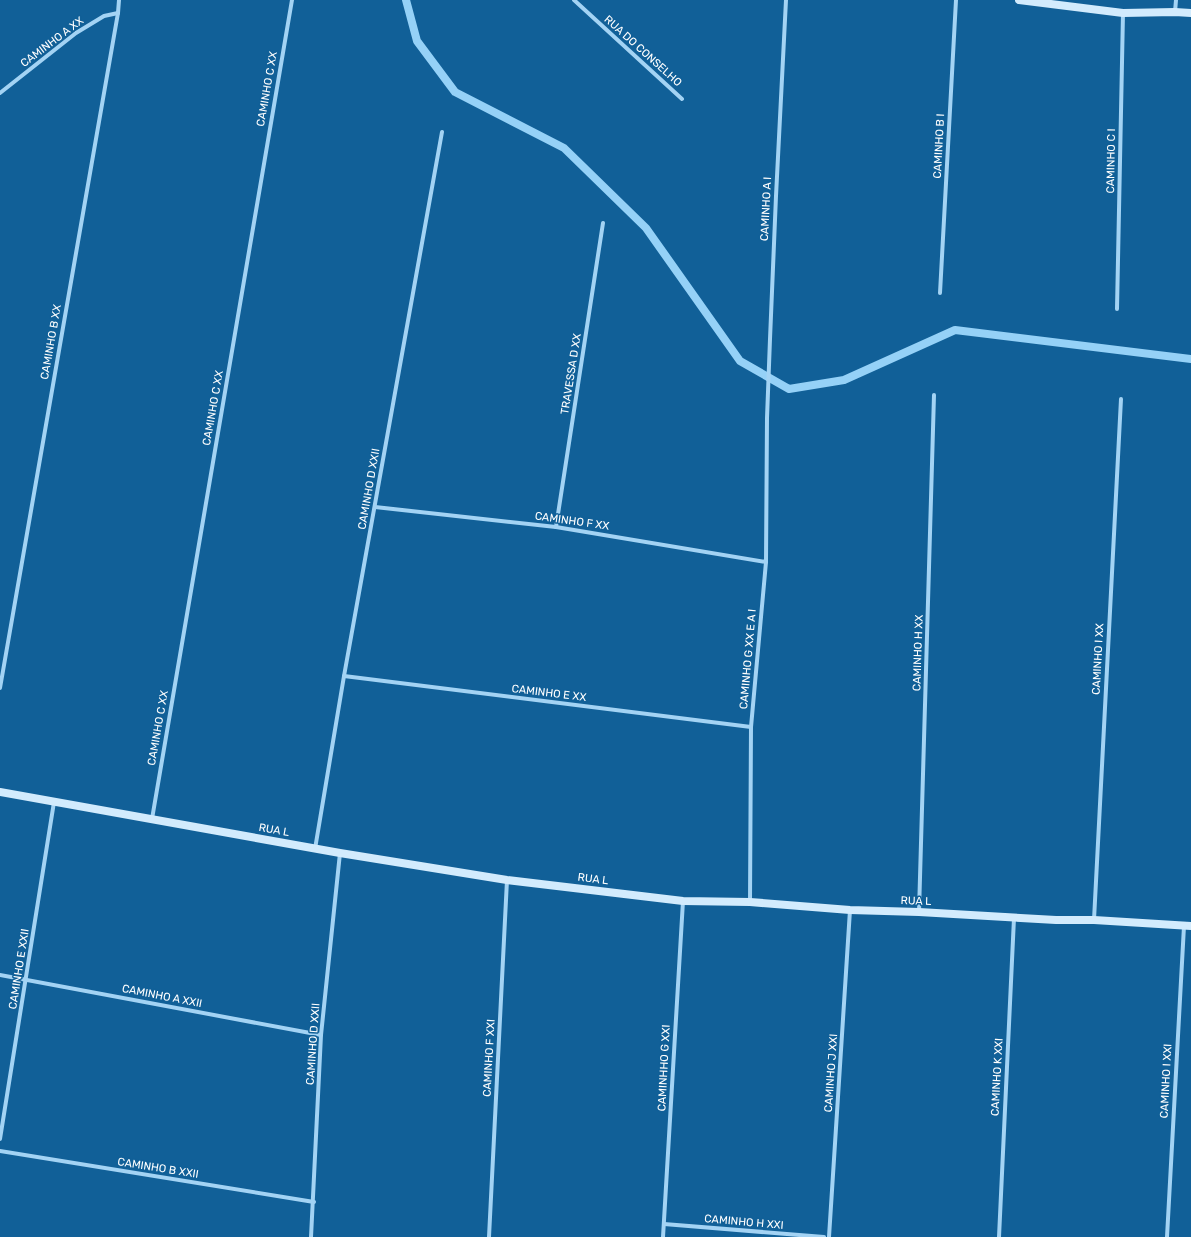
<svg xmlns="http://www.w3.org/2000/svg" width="1191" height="1237" font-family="Rubik,sans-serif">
	<rect width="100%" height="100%" fill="#116098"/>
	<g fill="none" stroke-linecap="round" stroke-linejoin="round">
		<polyline stroke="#95d1f7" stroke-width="8" points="406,0 417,41 455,92 564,148 646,228 740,361 789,389 844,380 955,330 1191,359"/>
		<g stroke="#a3d3f4" stroke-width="4">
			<polyline points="574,0 682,99"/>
			<polyline points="1175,12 1176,0"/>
			<polyline points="0,93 76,33 104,16 118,13"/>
			<polyline points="940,293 956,0"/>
			<polyline points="1117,309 1123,13"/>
			<polyline points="375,507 556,527 766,562"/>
			<polyline points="556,527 603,223"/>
			<polyline points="344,676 751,727"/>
			<polyline points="0,688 118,13 119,0"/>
			<polyline points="152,819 292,0"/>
			<polyline points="315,849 344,676 442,132"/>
			<polyline points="750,902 751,727 766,562 767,418 770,339 776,196 786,0"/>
			<polyline points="919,912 934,395"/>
			<polyline points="1094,920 1121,399"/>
			<polyline points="0,975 321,1035"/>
			<polyline points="0,1139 54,802"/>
			<polyline points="0,1151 314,1202"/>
			<polyline points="664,1224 824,1237"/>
			<polyline points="311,1237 321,1035 340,853"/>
			<polyline points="489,1237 507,880"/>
			<polyline points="663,1237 683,901"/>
			<polyline points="829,1237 850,910"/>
			<polyline points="999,1237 1014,918"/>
			<polyline points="1167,1237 1184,926"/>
		</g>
		<g stroke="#d2ebfd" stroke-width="8">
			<polyline points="1019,0 1123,13 1175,12 1191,13"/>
			<polyline points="0,792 340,853 507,880 683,901 750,902 850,910 919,912 1056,920 1094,920 1191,926"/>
		</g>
	</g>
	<g text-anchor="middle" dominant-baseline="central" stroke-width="3" stroke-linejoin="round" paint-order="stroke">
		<g font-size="11" fill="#fff" stroke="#116098">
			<text transform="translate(52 42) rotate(-37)">CAMINHO A XX</text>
			<text transform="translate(643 51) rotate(42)">RUA DO CONSELHO</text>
			<text transform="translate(267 89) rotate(-80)">CAMINHO C XX</text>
			<text transform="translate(939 146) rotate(-87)">CAMINHO B I</text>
			<text transform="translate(1111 161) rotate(-89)">CAMINHO C I</text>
			<text transform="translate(766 209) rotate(-87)">CAMINHO A I</text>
			<text transform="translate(51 342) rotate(-80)">CAMINHO B XX</text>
			<text transform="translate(571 374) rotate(-81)">TRAVESSA D XX</text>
			<text transform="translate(213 408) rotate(-80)">CAMINHO C XX</text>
			<text transform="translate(369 489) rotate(-80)">CAMINHO D XXII</text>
			<text transform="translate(572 521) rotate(8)">CAMINHO F XX</text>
			<text transform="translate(918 653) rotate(-88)">CAMINHO H XX</text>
			<text transform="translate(748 659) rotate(-85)">CAMINHO G XX E A I</text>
			<text transform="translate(1098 659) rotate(-87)">CAMINHO I XX</text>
			<text transform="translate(549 693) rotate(7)">CAMINHO E XX</text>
			<text transform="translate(158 728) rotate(-80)">CAMINHO C XX</text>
			<text transform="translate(274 830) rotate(10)">RUA L</text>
			<text transform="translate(593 879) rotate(7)">RUA L</text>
			<text transform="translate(916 901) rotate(2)">RUA L</text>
			<text transform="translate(19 969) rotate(-81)">CAMINHO E XXII</text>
			<text transform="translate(162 996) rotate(11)">CAMINHO A XXII</text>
			<text transform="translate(313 1044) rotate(-86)">CAMINHO D XXII</text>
			<text transform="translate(489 1058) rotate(-87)">CAMINHO F XXI</text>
			<text transform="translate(664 1068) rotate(-87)">CAMINHHO G XXI</text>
			<text transform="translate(831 1073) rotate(-86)">CAMINHO J XXI</text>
			<text transform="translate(997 1077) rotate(-87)">CAMINHO K XXI</text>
			<text transform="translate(1166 1081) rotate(-87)">CAMINHO I XXI</text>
			<text transform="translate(158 1168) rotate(9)">CAMINHO B XXII</text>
			<text transform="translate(744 1222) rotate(5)">CAMINHO H XXI</text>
		</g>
	</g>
</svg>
